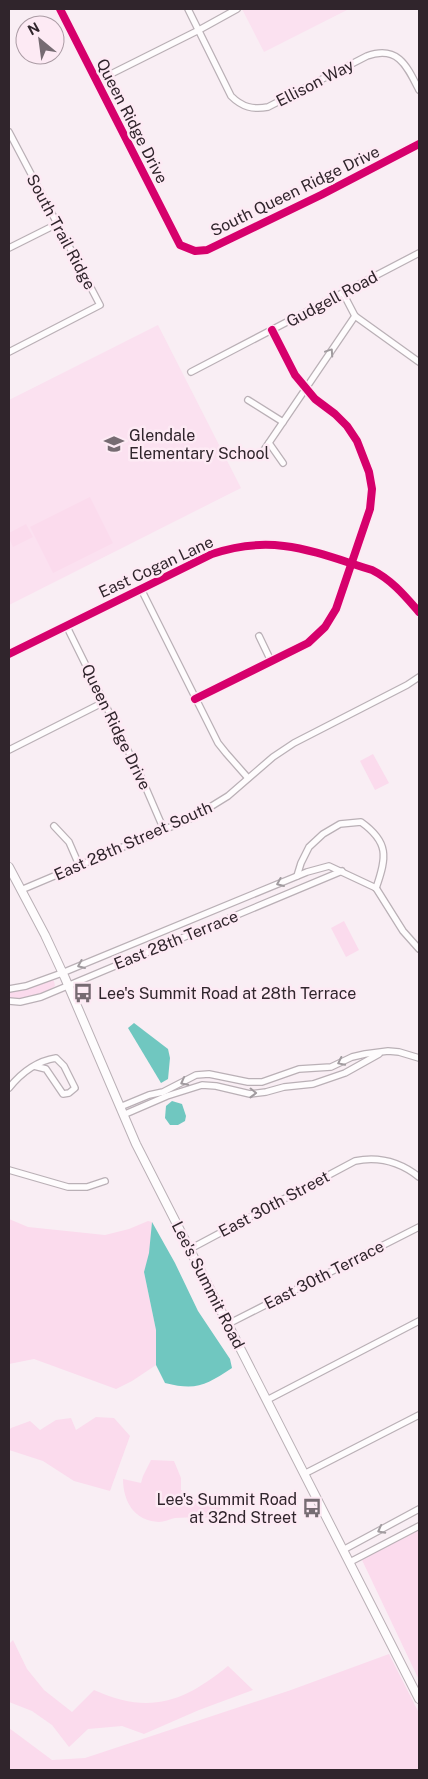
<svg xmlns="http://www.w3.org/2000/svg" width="428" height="1779" font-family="'Public Sans',sans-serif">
	<rect width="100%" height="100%" fill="#f9eef4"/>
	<g fill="#fbe1f0">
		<polygon points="242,9 349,9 264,52"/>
		<polygon points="158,325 241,488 9,605 9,400"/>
	</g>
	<g fill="#fbdbed">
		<polygon points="90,497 113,543 53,573 30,527"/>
		<polygon points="26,524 33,537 13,547 9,538 9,533"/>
		<polygon points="373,754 389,783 375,790 360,761"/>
		<polygon points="344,921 359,950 346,957 331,928"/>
		<path d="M50,979l4,2 1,5c-13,10 -30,13 -46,12v-6l15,-2z"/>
		<polygon points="9,1219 28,1227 105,1235 129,1229 148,1221 152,1222 150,1253 144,1272 156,1330 156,1365 132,1381 116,1389 34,1359 9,1364"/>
		<polygon points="96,1417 114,1418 130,1436 110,1491 74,1481 43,1461 9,1450 9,1430 11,1428 30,1421 40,1430 56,1420 71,1418 76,1430"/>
		<path d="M151,1460l23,1 7,17v12l13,9 20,1 9,10 -1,7c-15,1 -32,0 -47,1 -5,1 -11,4 -16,4 -25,-1 -36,-21 -36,-43l18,4 2,-7z"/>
		<polygon points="419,1530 419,1680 362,1560 365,1557"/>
		<path d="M13,1640l14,29 17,21 28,22 22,-22c55,25 90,12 134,-24l25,24 -54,20 -55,24 -22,-8 -34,3 -19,18 -17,-22 -20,-14 -23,-9v-58z"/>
		<polygon points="389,1654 419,1713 419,1770 9,1770 9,1728 52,1760 85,1758 291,1690"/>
	</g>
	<g fill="#70c7c0">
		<polygon points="134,1023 168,1049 170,1058 168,1079 161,1083 128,1028"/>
		<polygon points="172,1101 182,1104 186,1116 185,1121 178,1125 170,1125 165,1118 166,1106"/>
		<path d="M152,1222l23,41 23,48 32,48 2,9c-26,17 -35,23 -67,15l-9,-18v-35l-12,-58 5,-19z"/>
	</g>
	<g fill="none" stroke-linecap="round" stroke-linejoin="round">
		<defs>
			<g id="minor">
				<polyline points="60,9 180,245 195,251 207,250 321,195 419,144"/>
				<path d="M188,9l43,87c11,11 22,14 37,11l99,-51c31,-11 40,10 52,34"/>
				<polyline points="97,81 199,30 237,9"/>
				<polyline points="9,132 100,305 9,352"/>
				<polyline points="9,248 57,224"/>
				<polyline points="343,293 355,316 419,362"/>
				<polyline points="191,372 419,253"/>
				<polyline points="248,400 283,422"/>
				<polyline points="269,443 283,463"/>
				<polyline points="264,450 355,316"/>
				<polyline points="141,589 218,743 226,753 248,778"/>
				<polyline points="66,625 142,779 164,830"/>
				<polyline points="259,636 271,661"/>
				<path d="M9,654l203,-100c62,-21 102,-2 160,16 20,10 33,26 47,42"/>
				<polyline points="195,699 308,643 325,627 336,609 370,509 372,489 369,472 357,441 347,426 335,414 315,399 295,375 272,330"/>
				<polyline points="9,750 104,702"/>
				<polyline points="54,826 69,842 79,865"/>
				<path d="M297,876l4,-13 8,-16 14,-13 17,-10 21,-2c28,20 26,35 15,66"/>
				<polyline points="376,888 403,931 419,949"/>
				<polyline points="21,890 194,817 228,796 273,757 294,743 407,685 419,677"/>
				<polyline points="9,989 26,986 62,973 307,872 329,866 376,888"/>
				<polyline points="9,1001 20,1002 41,997 342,871"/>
				<path d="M9,1088c12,-15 28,-27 47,-30l8,8 11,22 -6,5 -6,1 -17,-25 -12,-3"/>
				<polyline points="120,1107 149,1095 163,1092 196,1075 209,1074 248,1082 262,1082 299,1069 331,1067 352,1057 365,1054 388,1051 399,1052 419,1058"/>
				<polyline points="123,1115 167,1096 202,1085 216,1086 250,1094 266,1092 284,1087 313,1084 345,1073 379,1054"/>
				<polyline points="9,1170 68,1187 87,1187 105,1181"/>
				<path d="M190,1249l165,-88c24,-5 45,1 64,16"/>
				<polyline points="228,1324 419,1227"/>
				<polyline points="267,1400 419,1321"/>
				<polyline points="304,1474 419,1415"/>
				<polyline points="343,1550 419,1509"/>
				<polyline points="350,1562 419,1526"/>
			</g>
			<polyline id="secondary" points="9,867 45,935 65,978 136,1144 419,1699"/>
		</defs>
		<use href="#minor" stroke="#bab0b6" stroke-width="8"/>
		<use href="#secondary" stroke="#bab0b6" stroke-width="10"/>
		<use href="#minor" stroke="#fefcfd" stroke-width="5.5"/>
		<use href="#secondary" stroke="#fefcfd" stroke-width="8"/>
		<defs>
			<g id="cycleway">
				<polyline points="60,9 180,245 195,251 207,250 321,195 419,144"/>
				<path d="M9,654l203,-100c62,-21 102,-2 160,16 20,10 33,26 47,42"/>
				<polyline points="195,699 308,643 325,627 336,609 370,509 372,489 369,472 357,441 347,426 335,414 315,399 295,375 272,330"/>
			</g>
		</defs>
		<use href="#cycleway" stroke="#fdeaf4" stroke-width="11"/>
		<use href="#cycleway" stroke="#d6006c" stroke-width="8"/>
	</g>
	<defs><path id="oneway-chevron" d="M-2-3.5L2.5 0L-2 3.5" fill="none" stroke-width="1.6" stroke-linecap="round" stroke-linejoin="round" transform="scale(1.25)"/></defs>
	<g stroke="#a19b9f">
		<use href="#oneway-chevron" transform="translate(330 352) rotate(-56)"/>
		<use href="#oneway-chevron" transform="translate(280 883) rotate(157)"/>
		<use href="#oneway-chevron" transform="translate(81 965) rotate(157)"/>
		<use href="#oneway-chevron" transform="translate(341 1062) rotate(154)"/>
		<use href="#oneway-chevron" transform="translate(184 1082) rotate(152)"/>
		<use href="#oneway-chevron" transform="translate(253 1093) rotate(1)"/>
		<use href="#oneway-chevron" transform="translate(381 1530) rotate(152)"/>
	</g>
	<defs>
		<symbol id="school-bare" viewBox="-9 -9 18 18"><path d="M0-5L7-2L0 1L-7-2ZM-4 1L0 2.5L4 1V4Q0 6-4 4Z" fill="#766b72" stroke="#fdeaf4" stroke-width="2.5" paint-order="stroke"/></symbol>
		<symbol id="bus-bare" viewBox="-9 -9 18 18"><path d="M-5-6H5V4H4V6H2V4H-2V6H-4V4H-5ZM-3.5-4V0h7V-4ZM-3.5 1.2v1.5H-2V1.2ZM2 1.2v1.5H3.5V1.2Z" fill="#766b72" stroke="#fdeaf4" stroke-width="2.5" paint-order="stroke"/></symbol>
	</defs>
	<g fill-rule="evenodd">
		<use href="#school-bare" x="100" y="430" width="28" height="28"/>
		<use href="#bus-bare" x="69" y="979" width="28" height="28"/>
		<use href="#bus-bare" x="298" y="1494" width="28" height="28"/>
	</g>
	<g text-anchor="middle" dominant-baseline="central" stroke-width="5" stroke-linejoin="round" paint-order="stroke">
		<g font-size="16" fill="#30252c" stroke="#fdeaf4">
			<text transform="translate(315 83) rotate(-27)">Ellison Way</text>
			<text transform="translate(132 121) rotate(63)">Queen Ridge Drive</text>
			<text transform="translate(295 191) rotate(-26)">South Queen Ridge Drive</text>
			<text transform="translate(61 232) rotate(62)">South Trail Ridge</text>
			<text transform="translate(332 299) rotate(-28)">Gudgell Road</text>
			<text transform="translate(156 567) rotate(-25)">East Cogan Lane</text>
			<text transform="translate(116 727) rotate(64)">Queen Ridge Drive</text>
			<text transform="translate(133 841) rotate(-24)">East 28th Street South</text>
			<text transform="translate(176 940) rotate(-22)">East 28th Terrace</text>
			<text transform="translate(274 1204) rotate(-28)">East 30th Street</text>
			<text transform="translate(324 1275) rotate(-27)">East 30th Terrace</text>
			<text transform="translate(208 1285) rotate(63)">Lee's Summit Road</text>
		</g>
		<g font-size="16" fill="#30252c" stroke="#fdeaf4" text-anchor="start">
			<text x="129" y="435">Glendale<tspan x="129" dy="18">Elementary School</tspan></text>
			<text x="98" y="993">Lee's Summit Road at 28th Terrace</text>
			<text x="297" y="1499" text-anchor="end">Lee's Summit Road<tspan x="297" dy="18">at 32nd Street</tspan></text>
		</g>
	</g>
	<rect width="428" height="1779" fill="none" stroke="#30252c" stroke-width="20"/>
	<g transform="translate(40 40) rotate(331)"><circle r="24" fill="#fdeaf4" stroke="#ab9ba4"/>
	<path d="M0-4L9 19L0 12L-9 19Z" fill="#766b72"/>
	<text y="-8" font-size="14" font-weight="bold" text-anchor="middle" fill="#30252c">N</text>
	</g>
</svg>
